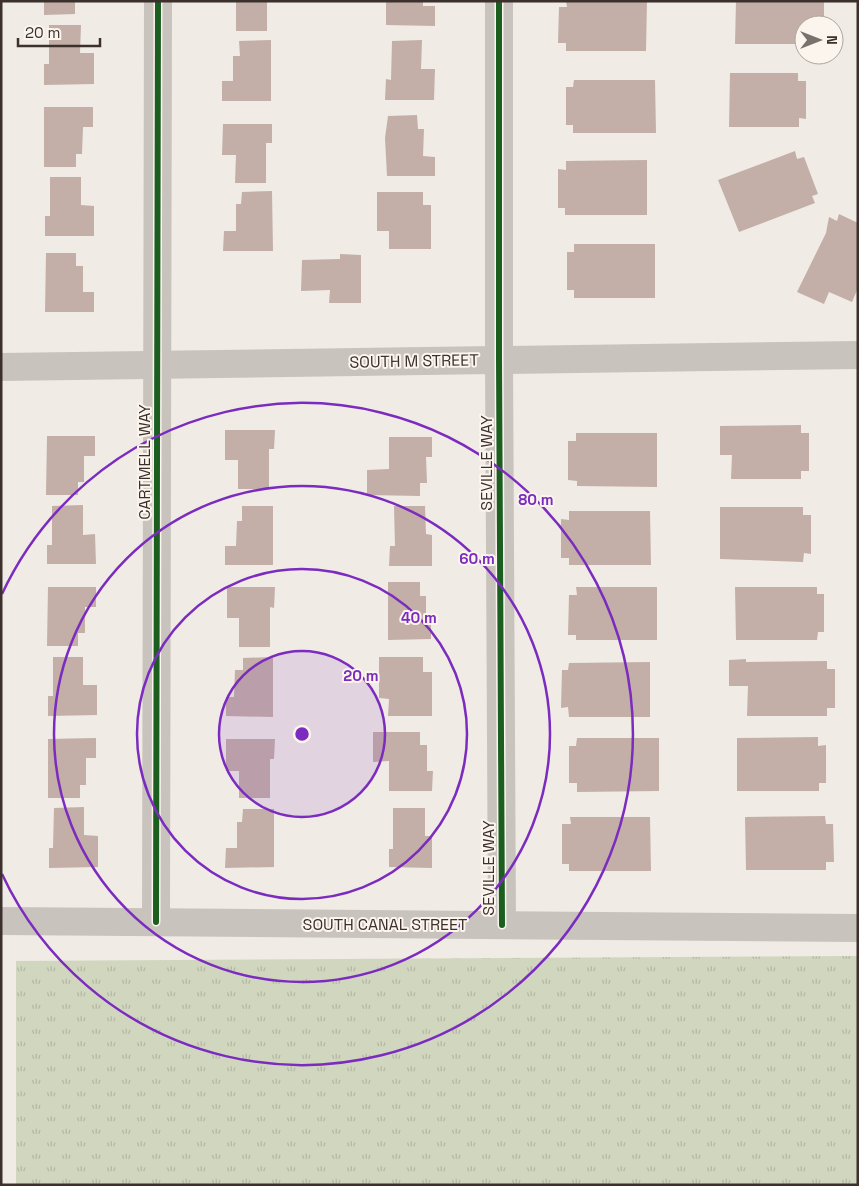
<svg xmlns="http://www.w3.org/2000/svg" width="859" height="1186" font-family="'Space Grotesk',sans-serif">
	<defs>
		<pattern id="grass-tufts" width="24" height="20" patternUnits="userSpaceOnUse" patternTransform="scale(1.25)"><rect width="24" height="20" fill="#d1d6bf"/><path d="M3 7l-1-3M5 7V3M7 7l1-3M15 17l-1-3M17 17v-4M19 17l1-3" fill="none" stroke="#b4b8a4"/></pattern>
	</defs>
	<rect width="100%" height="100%" fill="#f0ebe5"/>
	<polygon fill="url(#grass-tufts)" points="858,956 858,1185 16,1185 16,961"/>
	<g fill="#c3afa7">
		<polygon points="44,1 75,1 75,14 44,15"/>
		<rect x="236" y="1" width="31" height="30"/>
		<polygon points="386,1 423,1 423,6 435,6 435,26 386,25"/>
		<polygon points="566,1 647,1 646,51 566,51 566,43 558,43 559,7 567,7"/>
		<polygon points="736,1 824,1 824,25 804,25 804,44 735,44"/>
		<polygon points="49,25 81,25 80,53 94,53 94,84 44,85 44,64 49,64"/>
		<polygon points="271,40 271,101 222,101 222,81 233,81 233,56 240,56 239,41"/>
		<polygon points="422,40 421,69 435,69 434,100 385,100 386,79 391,80 392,41"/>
		<polygon points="730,73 798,73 798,81 806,81 806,119 799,118 799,127 729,127"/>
		<polygon points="574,80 655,80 656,133 573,133 573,125 566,125 566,87 573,87"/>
		<polygon points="44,107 93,107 93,127 83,127 82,154 76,154 76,167 44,167"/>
		<polygon points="417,115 418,129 424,129 423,156 435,157 435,176 387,176 385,138 388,116"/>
		<polygon points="223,124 272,124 272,143 266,143 266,183 235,183 236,155 222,155"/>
		<polygon points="795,151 797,159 804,157 818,194 812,196 815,203 739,232 718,180"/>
		<polygon points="647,160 647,215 565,215 565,208 558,208 558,169 566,170 566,161"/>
		<polygon points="50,177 81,177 81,205 94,206 94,236 45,236 45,216 50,216"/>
		<polygon points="272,191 273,251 223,251 224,231 236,231 236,204 241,204 242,192"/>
		<polygon points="377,192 423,192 423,205 431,205 431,249 389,249 389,231 377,231"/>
		<polygon points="839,214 858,223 858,288 852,302 829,292 824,304 797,292 826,233 829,217 837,221"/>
		<polygon points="574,244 655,244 655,298 574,298 574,290 567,290 567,252 574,252"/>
		<polygon points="46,253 76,253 76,266 83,266 83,292 94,292 94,312 45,312"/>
		<polygon points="340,254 361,255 361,303 329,303 330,290 301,291 302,260 340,259"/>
		<polygon points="801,425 801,433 809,433 809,471 801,471 801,479 731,479 732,455 720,455 720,426"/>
		<polygon points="225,430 275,430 274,449 269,449 269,489 238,489 238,460 225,460"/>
		<polygon points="576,433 657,433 657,487 577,486 577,481 568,480 568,441 576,441"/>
		<polygon points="47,436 95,436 95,456 84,456 84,482 78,482 78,495 46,495"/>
		<polygon points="389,437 432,437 432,457 426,457 427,483 420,483 420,496 367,495 367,470 389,469"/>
		<polygon points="83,505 83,535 95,534 96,564 47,564 47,545 52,545 52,506"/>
		<polygon points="242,506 273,506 273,565 225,565 225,546 236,546 237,521 242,521"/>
		<polygon points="394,506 425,506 426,534 432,535 432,566 389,566 390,546 395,546"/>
		<polygon points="720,507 803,507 803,515 811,515 811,554 804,553 803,562 720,559"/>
		<polygon points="569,511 650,511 651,565 569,565 569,558 561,558 561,519 569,520"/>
		<polygon points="388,582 420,582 420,596 426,596 426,620 431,620 431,639 388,640"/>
		<polygon points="48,587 96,587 96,607 85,607 85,633 78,633 78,646 47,646"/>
		<polygon points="227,587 275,587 274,608 270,607 270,647 239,647 239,618 227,618"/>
		<polygon points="576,587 657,587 657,640 576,640 576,635 568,635 569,595 577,595"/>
		<polygon points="735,587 817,587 817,594 824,594 824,632 818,632 817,640 736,640"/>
		<polygon points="53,657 83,657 83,685 97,685 97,715 48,716 48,696 53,696"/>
		<polygon points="273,657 273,717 226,716 226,697 234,697 235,670 243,670 243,658"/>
		<polygon points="379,657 423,657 423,672 432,672 432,716 388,716 389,699 379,698"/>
		<polygon points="746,659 746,662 827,661 827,669 835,669 835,708 827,708 827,716 747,716 748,686 729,686 729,660"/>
		<polygon points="650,662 650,717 569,717 568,707 561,708 562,670 568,670 569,663"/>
		<polygon points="373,732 420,732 420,745 427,745 427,771 433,771 432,791 389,791 389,761 373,762"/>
		<polygon points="818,737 818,746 826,745 826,783 819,783 819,791 737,791 737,738"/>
		<polygon points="96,738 96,758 86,758 86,785 80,785 80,798 48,798 48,739"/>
		<polygon points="577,738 659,738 659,791 577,792 577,783 569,783 569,746 576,746"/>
		<polygon points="226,739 275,739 274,759 270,759 270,798 239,798 239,771 226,771"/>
		<polygon points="84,807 84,835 98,836 98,867 49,868 49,848 53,848 54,808"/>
		<polygon points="393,808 425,808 425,836 432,836 432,868 389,867 389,849 393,849"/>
		<polygon points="243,809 274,809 274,867 225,868 226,848 237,848 237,822 242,822"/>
		<polygon points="825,816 826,824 833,824 834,862 826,862 826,870 746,870 745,817"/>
		<polygon points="570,817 650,817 651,871 569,871 569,864 562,864 562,824 571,824"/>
	</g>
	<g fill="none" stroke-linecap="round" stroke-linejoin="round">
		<g stroke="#c9c3be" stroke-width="28">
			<polyline points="499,1 499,359 502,925"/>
			<polyline points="1,367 858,355"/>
			<polyline points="1,921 858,928"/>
			<polyline points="156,922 158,1"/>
		</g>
		<defs>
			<g id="cycleway">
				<polyline points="499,1 499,359 502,925"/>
				<polyline points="156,922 158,1"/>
			</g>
		</defs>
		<use href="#cycleway" stroke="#fbf5ee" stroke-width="9"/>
		<use href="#cycleway" stroke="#1b5e20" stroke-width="6"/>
	</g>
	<circle cx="302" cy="734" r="83" fill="#7b2cbf" fill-opacity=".12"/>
	<g fill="none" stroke="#7b2cbf" stroke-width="2.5">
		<circle cx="302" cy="734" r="83"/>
		<circle cx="302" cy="734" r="165"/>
		<circle cx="302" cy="734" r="248"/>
		<path d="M2 594A331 331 0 1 1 2 874"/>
	</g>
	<g text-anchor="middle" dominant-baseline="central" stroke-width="4" stroke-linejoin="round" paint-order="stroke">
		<g font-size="16" fill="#3b302b" stroke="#fbf5ee">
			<text transform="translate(414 361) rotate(-1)">SOUTH M STREET</text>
			<text transform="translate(144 462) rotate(-90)">CARTMELL WAY</text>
			<text transform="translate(486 463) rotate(-90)">SEVILLE WAY</text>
			<text transform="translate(488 868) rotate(-90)">SEVILLE WAY</text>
			<text x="385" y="924">SOUTH CANAL STREET</text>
		</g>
	</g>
	<circle cx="302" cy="734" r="8" fill="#7b2cbf" stroke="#fbf5ee" stroke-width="2.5"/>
	<g font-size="15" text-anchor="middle" font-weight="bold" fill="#7b2cbf" stroke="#fbf5ee" stroke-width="4" stroke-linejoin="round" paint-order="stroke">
		<text x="536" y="505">80 m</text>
		<text x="477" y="564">60 m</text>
		<text x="419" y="623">40 m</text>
		<text x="361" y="681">20 m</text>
	</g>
	<rect width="859" height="1186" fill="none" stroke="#3b302b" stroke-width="5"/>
	<g transform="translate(819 40) rotate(90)"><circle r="24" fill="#fbf5ee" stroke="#aea6a0"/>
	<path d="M0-4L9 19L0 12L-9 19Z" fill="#7a716c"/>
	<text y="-8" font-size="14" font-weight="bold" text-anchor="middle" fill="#3b302b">N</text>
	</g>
	<path d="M18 38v8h82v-8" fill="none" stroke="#3b302b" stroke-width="2.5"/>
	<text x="25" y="38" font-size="15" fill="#3b302b" stroke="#fbf5ee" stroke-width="4" paint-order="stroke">20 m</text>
</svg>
